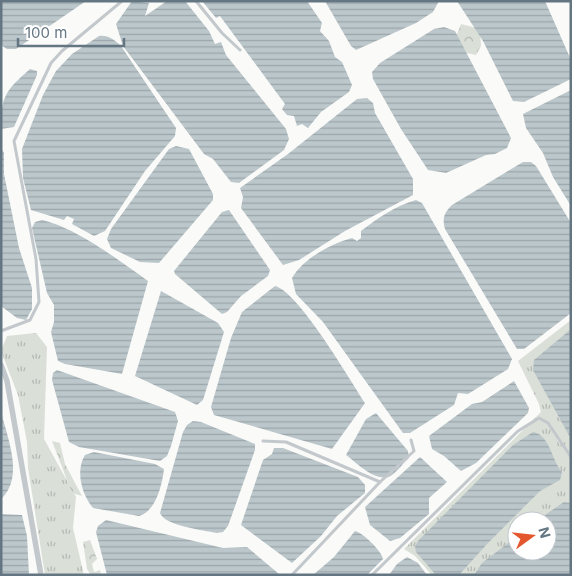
<svg xmlns="http://www.w3.org/2000/svg" width="572" height="576" font-family="Inter,sans-serif">
	<defs>
		<pattern id="grass-tufts" width="24" height="20" patternUnits="userSpaceOnUse" patternTransform="scale(1.25)"><rect width="24" height="20" fill="#dadfd7"/><path d="M3 7l-1-3M5 7V3M7 7l1-3M15 17l-1-3M17 17v-4M19 17l1-3" fill="none" stroke="#b4b9b4"/></pattern>
		<pattern id="forest-crowns" width="20" height="18" patternUnits="userSpaceOnUse" patternTransform="scale(1.25)"><rect width="20" height="18" fill="#dadfd7"/><path d="M2 6a3 3 0 1 1 6 0M12 15a3 3 0 1 1 6 0" fill="none" stroke="#b4b9b4"/></pattern>
		<pattern id="water-rules" width="6" height="5" patternUnits="userSpaceOnUse" patternTransform="scale(1.25)"><rect width="6" height="5" fill="#bbc7cb"/><path d="M0 2.5h6" fill="none" stroke="#9ca6aa"/></pattern>
	</defs>
	<rect width="100%" height="100%" fill="#fafaf8"/>
	<g fill="url(#grass-tufts)" fill-rule="evenodd">
		<path d="M571,320v255h-139l-17,-19 -11,-7 137,-137 -2,-8 -21,-43zM517,521h30v30h-30z"/>
		<polygon points="36,333 47,347 44,439 76,497 73,528 84,575 45,575 28,468 27,442 18,395 1,351 7,336"/>
	</g>
	<g fill="url(#forest-crowns)">
		<polygon points="461,24 480,29 481,46 476,55 461,52 454,42"/>
		<polygon points="52,441 60,443 65,464 82,496 72,493"/>
		<polygon points="90,540 97,559 92,564 94,572 100,570 101,575 91,575 87,569 83,542"/>
	</g>
	<g fill="url(#water-rules)">
		<polygon points="1,1 86,1 16,49 7,49 1,45"/>
		<polygon points="132,1 149,3 145,16 167,1 185,1 209,31 215,44 221,42 226,55 286,129 289,139 284,150 239,183 231,182 213,159 204,154 123,46 116,24"/>
		<polygon points="202,1 307,1 322,23 320,31 329,41 335,57 342,62 352,85 349,92 321,112 308,128 302,124 297,126 294,116 287,115 282,109 285,104 220,16 216,18"/>
		<polygon points="325,1 439,1 433,12 416,23 356,50 351,46"/>
		<polygon points="457,1 545,1 571,60 571,79 524,102 513,101 483,41"/>
		<polygon points="444,27 455,31 511,138 507,148 495,154 486,155 446,173 428,170 401,129 373,79 372,72 380,63 434,29"/>
		<path d="M99,36c10,-1 15,4 22,10l55,82 -1,8 -30,35 -40,60 -11,5 -22,-12 2,-5 -7,-3 -3,4 -33,-10 -8,-32 -1,-29 21,-54 13,-24 16,-17z"/>
		<path d="M30,69l7,2v4l-23,52 -13,2c0,-33 4,-38 29,-60z"/>
		<polygon points="571,90 571,206 553,177 543,153 526,128 523,114"/>
		<polygon points="367,98 373,103 375,113 413,179 413,195 345,231 299,260 283,265 241,208 243,197 240,188 288,154 357,99"/>
		<polygon points="176,146 189,149 213,194 213,200 159,263 140,262 111,248 107,239 111,229 169,149"/>
		<polygon points="1,148 4,153 4,174 19,248 32,288 32,309 26,320 17,318 1,306"/>
		<path d="M523,162h8l5,4 35,57v90l-47,36h-7l-72,-120c-3,-11 -1,-16 7,-24z"/>
		<path d="M416,200l6,3 90,156 -4,10 -40,25 -10,-1 -4,12 -44,28h-7l-80,-111 -27,-28 -4,-16c11,-19 38,-34 60,-40l5,3 4,-3v-7c17,-13 34,-25 55,-31z"/>
		<polygon points="229,210 270,270 268,276 241,296 227,312 222,314 175,274 174,271 222,212"/>
		<path d="M42,220c33,7 78,41 106,61l-26,93 -57,-10 -7,-3 -7,-29 3,-10v-17l-7,-12 -15,-65 3,-6z"/>
		<path d="M275,286c23,5 75,94 90,117l-33,46 -118,-34 -3,-8 20,-69 11,-26z"/>
		<polygon points="161,291 218,323 224,332 203,400 197,405 135,376"/>
		<polygon points="571,329 571,439 533,370 534,360"/>
		<polygon points="57,370 175,412 178,421 171,446 167,456 160,461 79,447 69,442 52,380 53,373"/>
		<polygon points="514,381 529,408 528,413 476,463 461,471 444,456 432,449 429,436 472,404 482,402"/>
		<path d="M1,411c6,27 24,66 0,88z"/>
		<path d="M376,413l32,38 1,7c-6,5 -11,13 -17,17 -14,10 -35,-12 -46,-20l20,-36z"/>
		<path d="M193,421l8,1 54,22v6l-27,76 -5,6 -6,1c-14,-3 -52,-7 -57,-20l23,-81 4,-7z"/>
		<path d="M533,432c17,3 18,27 29,40l-2,8 -20,11 -52,52 -29,32h-23l-20,-23 -1,-6 3,-5 95,-96z"/>
		<polygon points="274,448 283,448 358,477 365,485 365,493 337,516 321,536 292,563 241,525 263,460 272,454"/>
		<path d="M94,452l61,12 9,5c-2,16 -8,42 -25,47l-46,-8c-11,-13 -18,-37 -8,-53z"/>
		<polygon points="420,457 447,482 429,498 429,514 400,538 390,541 370,525 365,507"/>
		<polygon points="564,502 571,503 571,575 474,575 482,563 517,536 517,551 547,551 547,521 536,521"/>
		<polygon points="1,514 22,515 27,536 29,575 1,575"/>
		<polygon points="106,520 223,548 247,547 279,574 107,575 96,532 98,526"/>
		<path d="M355,531c7,1 27,20 28,28l-16,16h-54l21,-18z"/>
		<polygon points="407,557 418,563 427,575 389,575 397,564"/>
	</g>
	<g fill="none" stroke-linecap="round" stroke-linejoin="round">
		<g stroke="#c3c8cc" stroke-width="3">
			<polyline points="196,1 222,33 240,50"/>
			<polyline points="1,331 30,320 39,302 36,259 14,141 51,63 62,51 122,1"/>
			<polyline points="263,441 286,442 380,482"/>
			<polyline points="292,575 380,482 414,451 411,440"/>
			<polyline points="372,575 518,431 539,418 548,423 571,457"/>
		</g>
		<polyline stroke="#c3c8cc" stroke-width="5.5" points="1,365 7,381 41,575"/>
	</g>
	<rect width="572" height="576" fill="none" stroke="#657683" stroke-width="5"/>
	<g transform="translate(532 536) rotate(75)"><circle r="24" fill="#ffffff" stroke="#c1c8cd"/>
	<path d="M0-4L9 19L0 12L-9 19Z" fill="#e4572e"/>
	<text y="-8" font-size="14" font-weight="bold" text-anchor="middle" fill="#657683">N</text>
	</g>
	<path d="M18 38v8h106v-8" fill="none" stroke="#657683" stroke-width="2.5"/>
	<text x="25" y="38" font-size="15" fill="#657683" stroke="#ffffff" stroke-width="4" paint-order="stroke">100 m</text>
</svg>
